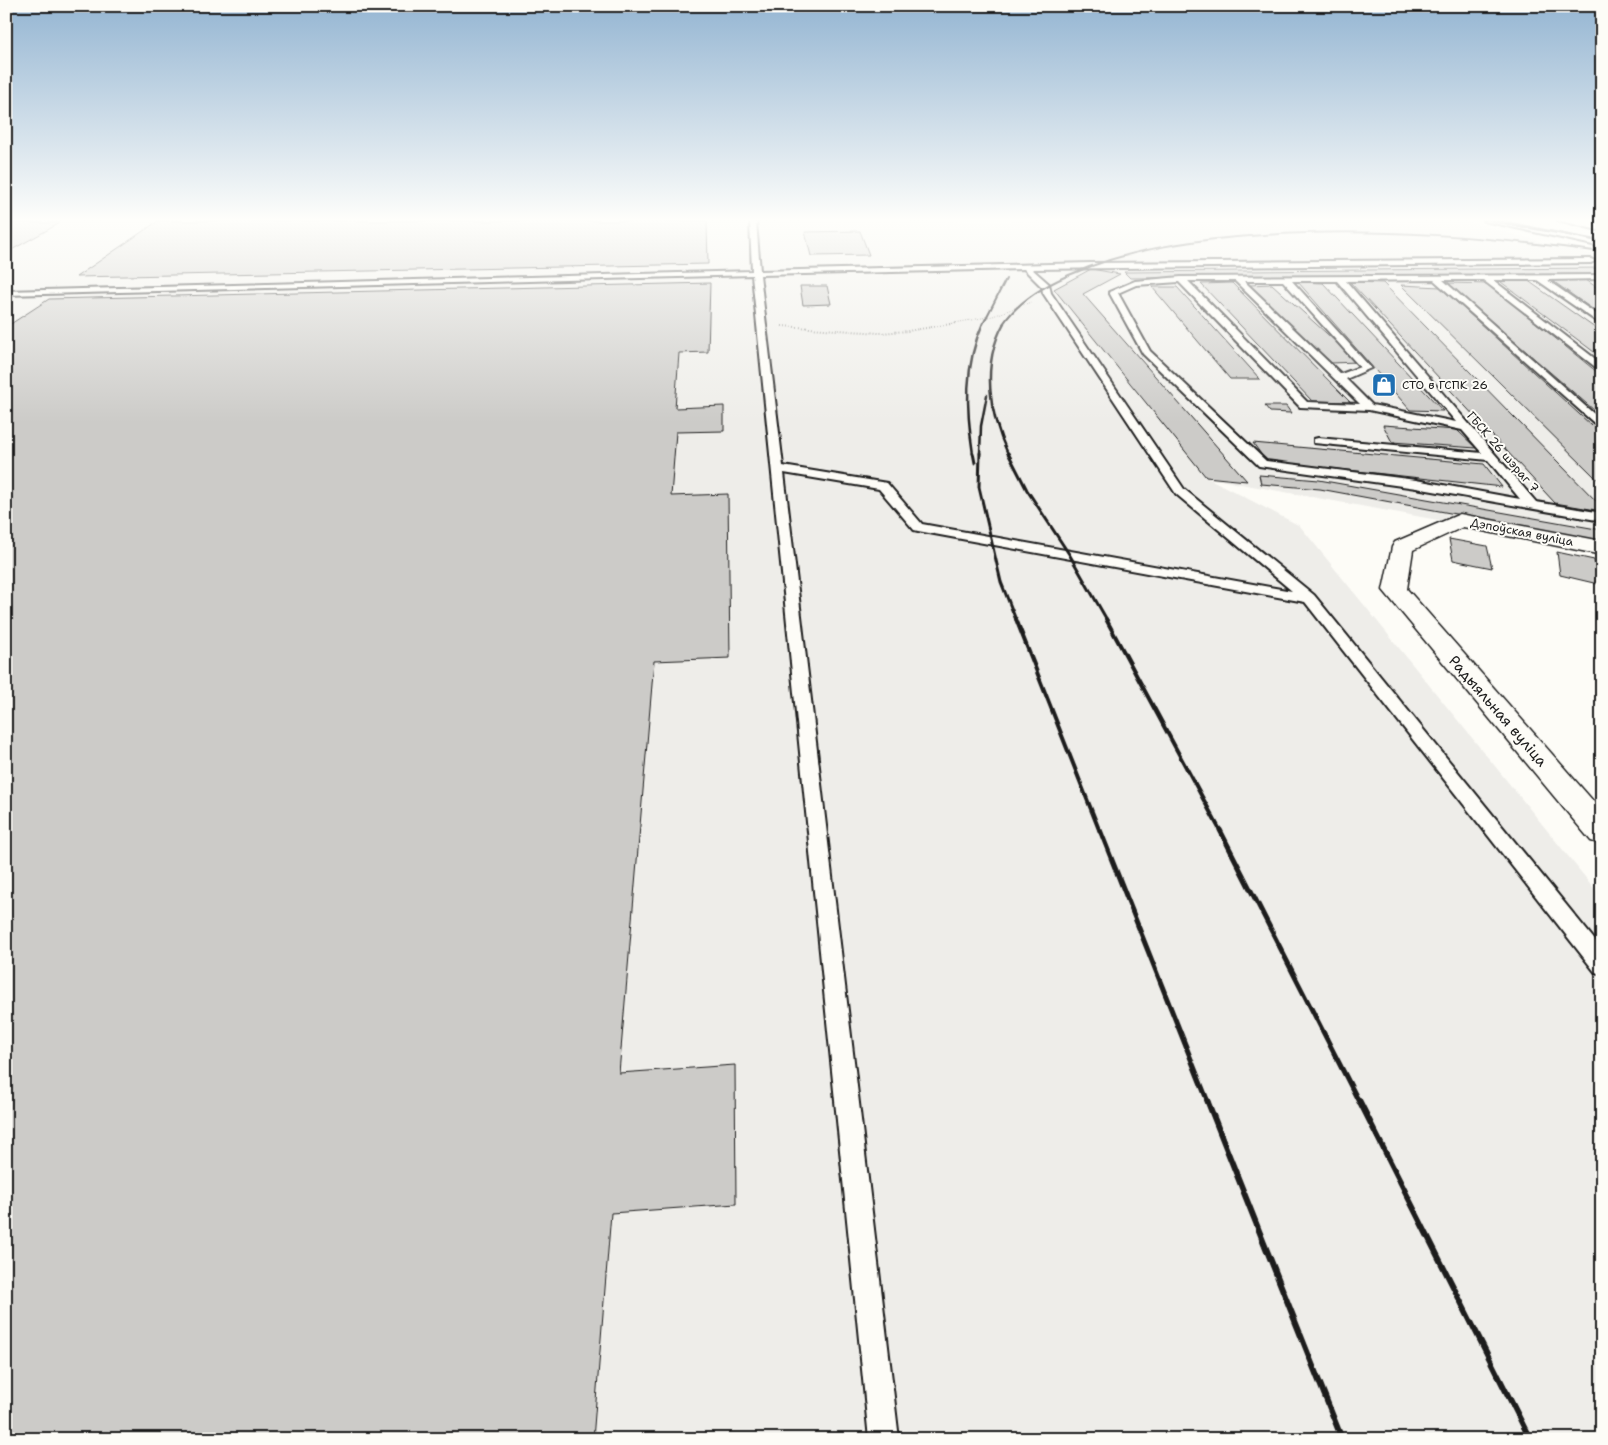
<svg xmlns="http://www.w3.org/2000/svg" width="1608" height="1445" font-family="'Shantell Sans',sans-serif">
	<rect width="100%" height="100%" fill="#fdfcf7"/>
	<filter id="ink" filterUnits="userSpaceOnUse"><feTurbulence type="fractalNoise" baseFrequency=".02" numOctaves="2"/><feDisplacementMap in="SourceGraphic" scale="10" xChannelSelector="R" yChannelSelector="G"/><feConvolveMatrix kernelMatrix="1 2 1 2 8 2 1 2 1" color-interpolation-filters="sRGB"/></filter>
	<g filter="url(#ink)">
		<polygon fill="#eeede9" points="6,221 1466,221 1542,242 1545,247 1578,250 1602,257 1602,550 1208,478 1300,526 1602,898 1602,1439 6,1439"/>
		<g fill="#cccbc8" stroke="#1c1c1c">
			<polygon points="158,221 707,221 708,264 76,277"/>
			<polygon points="15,223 60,223 6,253 6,228"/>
			<polygon points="860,231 869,255 811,256 805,232"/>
			<polygon points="1602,268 1602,275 1130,278 1124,272"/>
			<polygon points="1091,269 1120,274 1083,294 1247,481 1206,477 1054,289"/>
			<polygon points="1497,279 1527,280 1602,333 1602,358"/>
			<polygon points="1550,279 1586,280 1602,291 1602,316"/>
			<polygon points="1298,282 1323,283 1443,411 1410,410"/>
			<polygon points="1350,282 1383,283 1602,507 1602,511 1555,503"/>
			<polygon points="710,283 708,352 679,353 675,408 724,406 724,431 676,432 671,496 728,494 730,658 654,661 619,1073 735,1065 736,1204 611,1213 593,1439 6,1439 6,327 49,299"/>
			<polygon points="1232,283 1350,402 1312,401 1201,284"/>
			<polygon points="1447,283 1488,284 1602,376 1602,417"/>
			<polygon points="1272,284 1358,362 1331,363 1249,285"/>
			<polygon points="1401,285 1440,287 1602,435 1602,484"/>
			<polygon points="800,286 827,286 831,304 803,305"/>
			<polygon points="1152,287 1177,287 1260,379 1230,379"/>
			<polygon points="1265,406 1286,406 1291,413 1270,412"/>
			<polygon points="1383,425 1457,430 1476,448 1392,442"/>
			<polygon points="1253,443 1484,464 1502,487 1266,461"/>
			<polygon points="1259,475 1319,480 1602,530 1602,541 1320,489 1261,484"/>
			<polygon points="1449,539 1487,546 1492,568 1453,560"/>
			<polygon points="1557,552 1594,560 1598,584 1560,575"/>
		</g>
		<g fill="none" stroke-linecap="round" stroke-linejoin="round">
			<defs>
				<g id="service">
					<path d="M750,221h6l4,50 330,-8 501,-4 4,2 -4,2 -559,6 17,15 2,9 133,196 130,106 288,354v25l-7,-2 -290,-370 -387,-71 -4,-1 -35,-41 -95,-16 115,966h-30l-117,-1164 -746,20v-4l746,-20zM1024,269l18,18 1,6 133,201 116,97 -370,-67 -35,-41 -104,-17 -23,-191z"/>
					<polygon points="1484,221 1497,221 1602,243 1602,247"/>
					<path d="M1602,275v4l-55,1 55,38v7l-65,-45h-44l109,84v8l-119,-92h-40l159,141v9l-168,-150 -88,1 190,221 66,11v8l-186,-33 -157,-22 -116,-112 -34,-62 26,-11 46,-4zM1188,281h47l125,123 -53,-2zM1244,281h39l77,86 -19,7zM1292,281h45l119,141 -84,-17 -26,-26 25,-11zM1179,282l121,125 69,3 93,20 20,23 -164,-15 -4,1v4l174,17 32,39 -104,-19 -150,-19 -116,-110 -32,-58 18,-8z"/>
				</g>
				<polygon id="minor" points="1460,514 1602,541 1602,555 1463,527 1413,550 1407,589 1602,811 1602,844 1591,841 1383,590 1392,547 1395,542"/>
			</defs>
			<use href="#service" stroke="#1c1c1c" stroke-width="4"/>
			<use href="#minor" stroke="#1c1c1c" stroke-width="3"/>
			<polyline stroke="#1c1c1c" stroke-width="1" stroke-dasharray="0.5 2" stroke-linecap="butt" points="949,324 993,316 1031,302"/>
			<polyline stroke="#1c1c1c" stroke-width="2" stroke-dasharray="0.5 2.5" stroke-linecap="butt" points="782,326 879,333 908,331 957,323"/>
			<use href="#service" fill="#fdfcf7" fill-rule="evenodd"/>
			<use href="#minor" fill="#fdfcf7" fill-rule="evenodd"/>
			<g stroke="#1c1c1c" stroke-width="2">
				<polyline points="1491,221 1602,241"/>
				<polyline points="1557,221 1602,232"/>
				<polyline points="1600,221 1602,222"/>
				<polyline points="983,324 1006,279"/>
				<path d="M1003,324c15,-23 41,-38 66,-49 62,-27 128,-36 195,-40 113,-8 226,2 338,17"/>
			</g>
			<g stroke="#1c1c1c" stroke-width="2.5">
				<path d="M1004,323c-23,41 -15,90 4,131"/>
				<path d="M973,454c-7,-45 -9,-89 10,-131"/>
				<polyline points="980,454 981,426 987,395"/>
			</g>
			<g stroke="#1c1c1c" stroke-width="3">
				<polyline points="973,453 975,463"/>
				<polyline points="980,453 979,487 1001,582 1016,620"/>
				<polyline points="1008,453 1027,490 1069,554 1107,620"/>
			</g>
			<g stroke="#1c1c1c" stroke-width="4">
				<polyline points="1016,619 1100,832"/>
				<polyline points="1106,619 1221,832"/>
			</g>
			<g stroke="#1c1c1c" stroke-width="5">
				<polyline points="1100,830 1208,1102"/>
				<polyline points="1220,830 1359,1102"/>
			</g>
			<g stroke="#1c1c1c" stroke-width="6">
				<polyline points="1207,1100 1342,1439"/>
				<polyline points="1359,1100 1530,1439"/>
			</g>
		</g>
	</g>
	<linearGradient id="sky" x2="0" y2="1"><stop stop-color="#94b5d2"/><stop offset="0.52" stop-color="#fefefb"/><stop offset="1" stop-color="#fefefb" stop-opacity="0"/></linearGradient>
	<rect width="1608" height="423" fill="url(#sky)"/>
	<defs>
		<symbol id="shop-square" viewBox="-11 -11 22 22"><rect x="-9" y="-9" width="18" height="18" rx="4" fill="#1f6fb2" stroke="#fdfcf7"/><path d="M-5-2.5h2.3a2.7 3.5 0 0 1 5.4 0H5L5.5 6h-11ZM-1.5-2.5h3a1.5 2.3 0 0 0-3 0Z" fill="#fff"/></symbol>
	</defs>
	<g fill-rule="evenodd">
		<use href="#shop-square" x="1370" y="371" width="28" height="28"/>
	</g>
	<g text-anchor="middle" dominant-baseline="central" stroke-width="4" stroke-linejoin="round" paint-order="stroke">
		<g font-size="12" fill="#1c1c1c" stroke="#fdfcf7" text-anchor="start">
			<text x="1402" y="385">СТО в ГСПК 26</text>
		</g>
		<g font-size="12" fill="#1c1c1c" stroke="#fdfcf7">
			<text transform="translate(1503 452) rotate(49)">ГБСК 26 шэраг 7</text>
			<text transform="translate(1522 532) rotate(11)">Дэпоўская вуліца</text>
		</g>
		<g font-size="15" fill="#1c1c1c" stroke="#fdfcf7">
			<text transform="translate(1498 711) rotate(49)">Радыяльная вуліца</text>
		</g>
	</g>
	<rect width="1608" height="1445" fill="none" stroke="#fdfcf7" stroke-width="25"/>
	<rect x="12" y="12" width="1583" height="1420" fill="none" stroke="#1c1c1c" stroke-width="2" filter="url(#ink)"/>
</svg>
